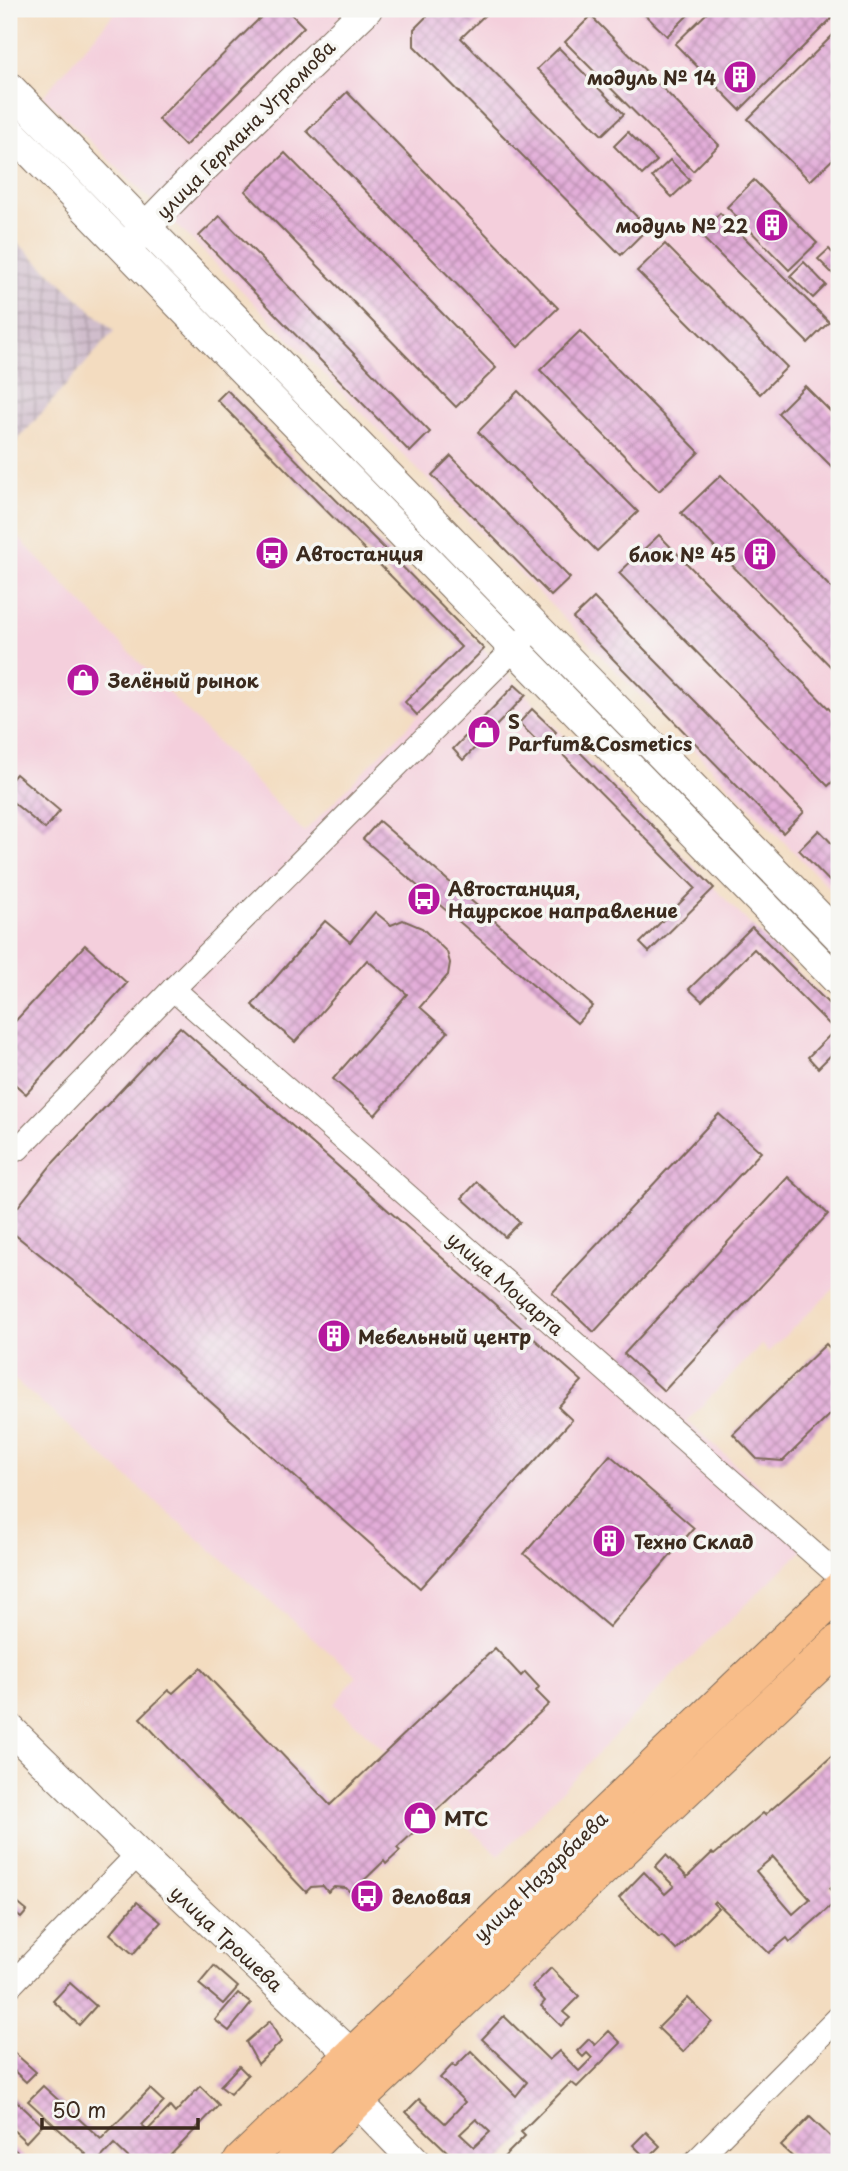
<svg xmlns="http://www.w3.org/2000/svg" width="848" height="2171" font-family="'Playpen Sans',sans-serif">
	<defs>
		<pattern id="industrial-grid" width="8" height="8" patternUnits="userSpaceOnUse" patternTransform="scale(1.75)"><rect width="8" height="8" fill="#d0bdcc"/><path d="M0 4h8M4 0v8" fill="none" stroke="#aa9aa5"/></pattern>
		<pattern id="building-cross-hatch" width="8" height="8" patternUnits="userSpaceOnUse" patternTransform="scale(1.75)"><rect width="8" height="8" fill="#e3add9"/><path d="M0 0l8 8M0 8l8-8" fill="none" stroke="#b98daf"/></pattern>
	</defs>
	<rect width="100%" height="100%" fill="#f6f6f2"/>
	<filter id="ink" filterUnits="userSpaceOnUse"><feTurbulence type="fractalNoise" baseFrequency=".0143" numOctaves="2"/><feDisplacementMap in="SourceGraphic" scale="14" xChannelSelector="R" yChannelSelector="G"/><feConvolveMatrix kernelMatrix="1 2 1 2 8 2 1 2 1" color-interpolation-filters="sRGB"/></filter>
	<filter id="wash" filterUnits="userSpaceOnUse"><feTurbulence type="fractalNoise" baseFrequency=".00686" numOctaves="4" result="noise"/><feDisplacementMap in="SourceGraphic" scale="28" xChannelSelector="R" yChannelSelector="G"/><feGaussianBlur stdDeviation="1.57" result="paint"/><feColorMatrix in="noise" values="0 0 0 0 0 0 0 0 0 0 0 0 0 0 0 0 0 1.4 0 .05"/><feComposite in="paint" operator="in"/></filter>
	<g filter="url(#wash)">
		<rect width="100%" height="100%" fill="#f3dcc0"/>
		<g fill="#f4cfdc">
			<polygon points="118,9 839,9 839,898 193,241 43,96"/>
			<polygon points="9,528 304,832 484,649 564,736 839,1014 839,1284 768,1352 762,1344 687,1421 816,1537 672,1676 499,1856 334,1704 357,1676 9,1375"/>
		</g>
		<polygon fill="url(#industrial-grid)" points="9,235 114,331 9,450"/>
		<g id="blocks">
			<g fill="url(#building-cross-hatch)" fill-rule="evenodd">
				<polygon points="269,9 296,9 291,14 304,27 185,146 158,119"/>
				<polygon points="434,9 491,9 461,38 648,228 621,255 414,46 414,29"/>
				<polygon points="639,9 694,9 667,36"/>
				<polygon points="711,9 839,9 839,11 740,110 675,44"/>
				<polygon points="591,16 719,145 693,171 565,42"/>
				<polygon points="839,29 839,153 810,181 748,119"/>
				<polygon points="559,48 624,114 602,135 537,69"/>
				<polygon points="347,92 558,308 518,347 307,131"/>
				<polygon points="628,132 657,161 642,175 614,146"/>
				<polygon points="285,153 496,368 456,407 245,191"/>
				<polygon points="670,160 690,180 672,197 652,177"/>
				<polygon points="754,180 817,243 789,270 727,207"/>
				<polygon points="720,213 829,322 808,343 699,234"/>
				<polygon points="220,216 430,432 410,452 199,236"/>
				<polygon points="665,244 787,367 760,394 637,271"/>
				<polygon points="829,249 839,260 839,295 832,287 839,280 818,259"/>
				<polygon points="804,262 826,285 813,298 790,276"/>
				<polygon points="580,331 699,452 659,491 540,370"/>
				<polygon points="805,386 839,420 839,474 778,413"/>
				<polygon points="227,390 484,649 417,715 405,702 461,647 217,400"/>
				<polygon points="518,391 638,512 597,551 478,432"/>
				<polygon points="451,456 570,578 551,596 432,475"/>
				<polygon points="721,475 839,596 839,675 681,513"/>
				<polygon points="659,535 839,719 839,776 828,786 619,573"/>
				<polygon points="594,598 804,812 783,833 573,618"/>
				<polygon points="515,685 526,695 463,760 453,749"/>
				<polygon points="532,709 556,732 542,746 519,723"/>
				<polygon points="564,736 714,888 649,952 640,943 695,888 554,746"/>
				<polygon points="16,774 60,811 45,829 9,799 9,782"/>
				<polygon points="379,821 593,1006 577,1023 363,839"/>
				<polygon points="819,830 839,851 839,891 799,850"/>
				<polygon points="375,912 391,925 403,920 422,928 447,952 450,963 448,975 420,1007 448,1032 375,1115 333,1079 407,994 367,960 295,1042 252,1005 325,921 350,942"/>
				<polygon points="752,927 839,1014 839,1047 818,1068 808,1057 835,1030 754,949 702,1001 689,989"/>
				<polygon points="85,945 127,983 26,1094 9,1079 9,1028"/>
				<polygon points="180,1027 582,1381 558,1407 572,1420 420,1588 87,1292 9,1230 9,1218 52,1164"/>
				<polygon points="719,1114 761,1152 594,1332 552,1293"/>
				<polygon points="788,1177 828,1214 664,1391 624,1354"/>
				<polygon points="477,1182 520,1222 505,1237 462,1198"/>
				<polygon points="826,1344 838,1356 839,1354 839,1406 783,1461 757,1459 733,1434"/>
				<polygon points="610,1455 694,1528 609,1627 524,1554"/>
				<polygon points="495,1648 521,1676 525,1672 539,1687 536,1691 549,1704 397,1848 400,1851 386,1864 384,1861 351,1893 346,1888 334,1887 328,1892 323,1886 311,1887 306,1892 140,1718 169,1690 173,1693 200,1668 330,1805"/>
				<path d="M839,1750v130l-9,8 9,11 -49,43 -3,-4 -18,15 -54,-52 -2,2 5,5 -42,42 -14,-14 -3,2 -40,-40 25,-26 21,22 9,-8 -19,-19 11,-12 21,22 25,-24 2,2 49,-42 2,2zM773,1857l37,42 -17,15 -37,-43z"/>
				<polygon points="9,1884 15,1889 9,1896 27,1911 21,1918 9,1908"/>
				<polygon points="137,1902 161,1922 133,1954 110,1934"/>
				<polygon points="214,1966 238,1987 223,2004 199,1984"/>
				<polygon points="551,1968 579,1996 563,2012 570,2018 561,2026 541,2006 545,2001 532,1987"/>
				<polygon points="70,1983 96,2006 79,2025 53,2001"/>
				<polygon points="238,1993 251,2004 229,2031 215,2020"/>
				<polygon points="688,1998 712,2022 683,2052 658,2028"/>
				<path d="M504,2016l45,44 10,-9 20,20 13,-13 -5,-5 -4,4 -6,-6 12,-12 6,6 14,-14 12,12 -44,44 -6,-5 -50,50 4,4 -24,24 2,2h-45l-52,-50 13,-13 26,24 20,-21 -25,-24 13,-14 2,3 16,-16 45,45 11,-14 -45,-43zM476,2119l14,13 -16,15 -14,-13z"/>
				<polygon points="270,2021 281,2042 258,2064 246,2042"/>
				<polygon points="9,2048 36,2072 26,2082 9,2066"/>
				<polygon points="239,2066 248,2075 230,2094 220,2086"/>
				<polygon points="43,2086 101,2139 150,2089 164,2102 142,2125 148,2130 170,2107 175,2113 200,2086 219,2105 164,2162 133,2162 114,2144 97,2162 79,2162 86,2154 28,2101"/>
				<polygon points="9,2094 42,2125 26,2142 9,2126"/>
				<polygon points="810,2117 839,2145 839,2162 798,2162 781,2146"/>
				<polygon points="646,2132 660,2146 647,2159 633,2145"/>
				<polygon points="9,2145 29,2162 9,2162"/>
			</g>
		</g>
	</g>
	<g filter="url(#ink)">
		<use href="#blocks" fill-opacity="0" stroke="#7b6857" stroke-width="2"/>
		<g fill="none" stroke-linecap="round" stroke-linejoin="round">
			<defs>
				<g id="minor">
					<polyline points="173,989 839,1576"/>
					<polyline points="9,1151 18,1149 173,989 524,639"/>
					<polyline points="9,1987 138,1854"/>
					<polyline points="695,2162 839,2017"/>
				</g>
				<g id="tertiary">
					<polyline points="9,87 839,937"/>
					<polyline points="9,130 839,982"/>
					<polyline points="132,241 197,174 367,9"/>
					<polyline points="9,1728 138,1854 352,2055 356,2100 416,2162"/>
				</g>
				<g id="primary">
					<polyline points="242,2162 839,1591"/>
					<polyline points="294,2162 356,2100 839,1643"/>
				</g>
			</defs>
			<use href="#minor" stroke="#7b6857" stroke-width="25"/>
			<use href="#tertiary" stroke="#7b6857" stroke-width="32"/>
			<use href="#primary" stroke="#7b6857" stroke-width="39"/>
			<use href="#minor" stroke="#fff" stroke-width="23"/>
			<use href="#tertiary" stroke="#fff" stroke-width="30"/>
			<use href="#primary" stroke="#f8bd89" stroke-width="37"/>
		</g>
	</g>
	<defs>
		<symbol id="building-disc" viewBox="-11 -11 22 22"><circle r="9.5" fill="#b5179e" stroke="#f6f6f2"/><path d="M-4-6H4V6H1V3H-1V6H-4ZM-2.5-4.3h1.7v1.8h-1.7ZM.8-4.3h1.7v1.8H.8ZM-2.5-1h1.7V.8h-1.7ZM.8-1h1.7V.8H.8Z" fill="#fff"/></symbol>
		<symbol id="bus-disc" viewBox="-11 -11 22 22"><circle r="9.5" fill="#b5179e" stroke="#f6f6f2"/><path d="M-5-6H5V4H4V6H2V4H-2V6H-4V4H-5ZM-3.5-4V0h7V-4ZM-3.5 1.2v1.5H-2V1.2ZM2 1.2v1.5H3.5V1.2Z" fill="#fff"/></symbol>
		<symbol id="shop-disc" viewBox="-11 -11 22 22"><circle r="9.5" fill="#b5179e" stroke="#f6f6f2"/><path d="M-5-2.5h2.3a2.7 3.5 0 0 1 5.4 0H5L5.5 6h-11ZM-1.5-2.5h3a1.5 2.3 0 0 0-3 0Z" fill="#fff"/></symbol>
	</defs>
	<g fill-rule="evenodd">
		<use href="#building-disc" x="721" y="58" width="38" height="38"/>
		<use href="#building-disc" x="753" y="206" width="38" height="38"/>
		<use href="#bus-disc" x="253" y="534" width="38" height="38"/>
		<use href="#building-disc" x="741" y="535" width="38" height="38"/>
		<use href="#shop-disc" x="64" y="661" width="38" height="38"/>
		<use href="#shop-disc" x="465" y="713" width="38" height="38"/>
		<use href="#bus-disc" x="405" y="880" width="38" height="38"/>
		<use href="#building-disc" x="315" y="1317" width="38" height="38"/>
		<use href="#building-disc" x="590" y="1522" width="38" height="38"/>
		<use href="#shop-disc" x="401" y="1799" width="38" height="38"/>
		<use href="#bus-disc" x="348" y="1877" width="38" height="38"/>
	</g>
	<g text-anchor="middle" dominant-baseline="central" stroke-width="7" stroke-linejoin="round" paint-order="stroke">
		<g font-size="19" font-weight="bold" fill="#3b2a1e" stroke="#f6f6f2" text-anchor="start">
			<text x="716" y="77" text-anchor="end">модуль № 14</text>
			<text x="748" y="225" text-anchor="end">модуль № 22</text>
			<text x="296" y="553">Автостанция</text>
			<text x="736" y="554" text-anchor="end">блок № 45</text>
			<text x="108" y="680">Зелёный рынок</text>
			<text x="508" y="721">S<tspan x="508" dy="22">Parfum&amp;Cosmetics</tspan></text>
			<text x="448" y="888">Автостанция,<tspan x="448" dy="22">Наурское направление</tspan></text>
			<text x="358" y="1336">Мебельный центр</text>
			<text x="634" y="1541">Техно Склад</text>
			<text x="444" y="1818">МТС</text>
			<text x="392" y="1896">деловая</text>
		</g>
		<g font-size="19" fill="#3b2a1e" stroke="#f6f6f2">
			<text transform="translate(245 129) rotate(-45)">улица Германа Угрюмова</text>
			<text transform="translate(506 1283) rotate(41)">улица Моцарта</text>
			<text transform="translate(540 1876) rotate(-44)">улица Назарбаева</text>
			<text transform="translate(227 1938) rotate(43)">улица Трошева</text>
		</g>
	</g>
	<rect width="848" height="2171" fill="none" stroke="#f6f6f2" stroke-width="35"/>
	<path d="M42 2118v10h156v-10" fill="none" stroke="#3b2a1e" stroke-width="3.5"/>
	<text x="52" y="2118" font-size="21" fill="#3b2a1e" stroke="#f6f6f2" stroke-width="5" paint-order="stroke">50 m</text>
</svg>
